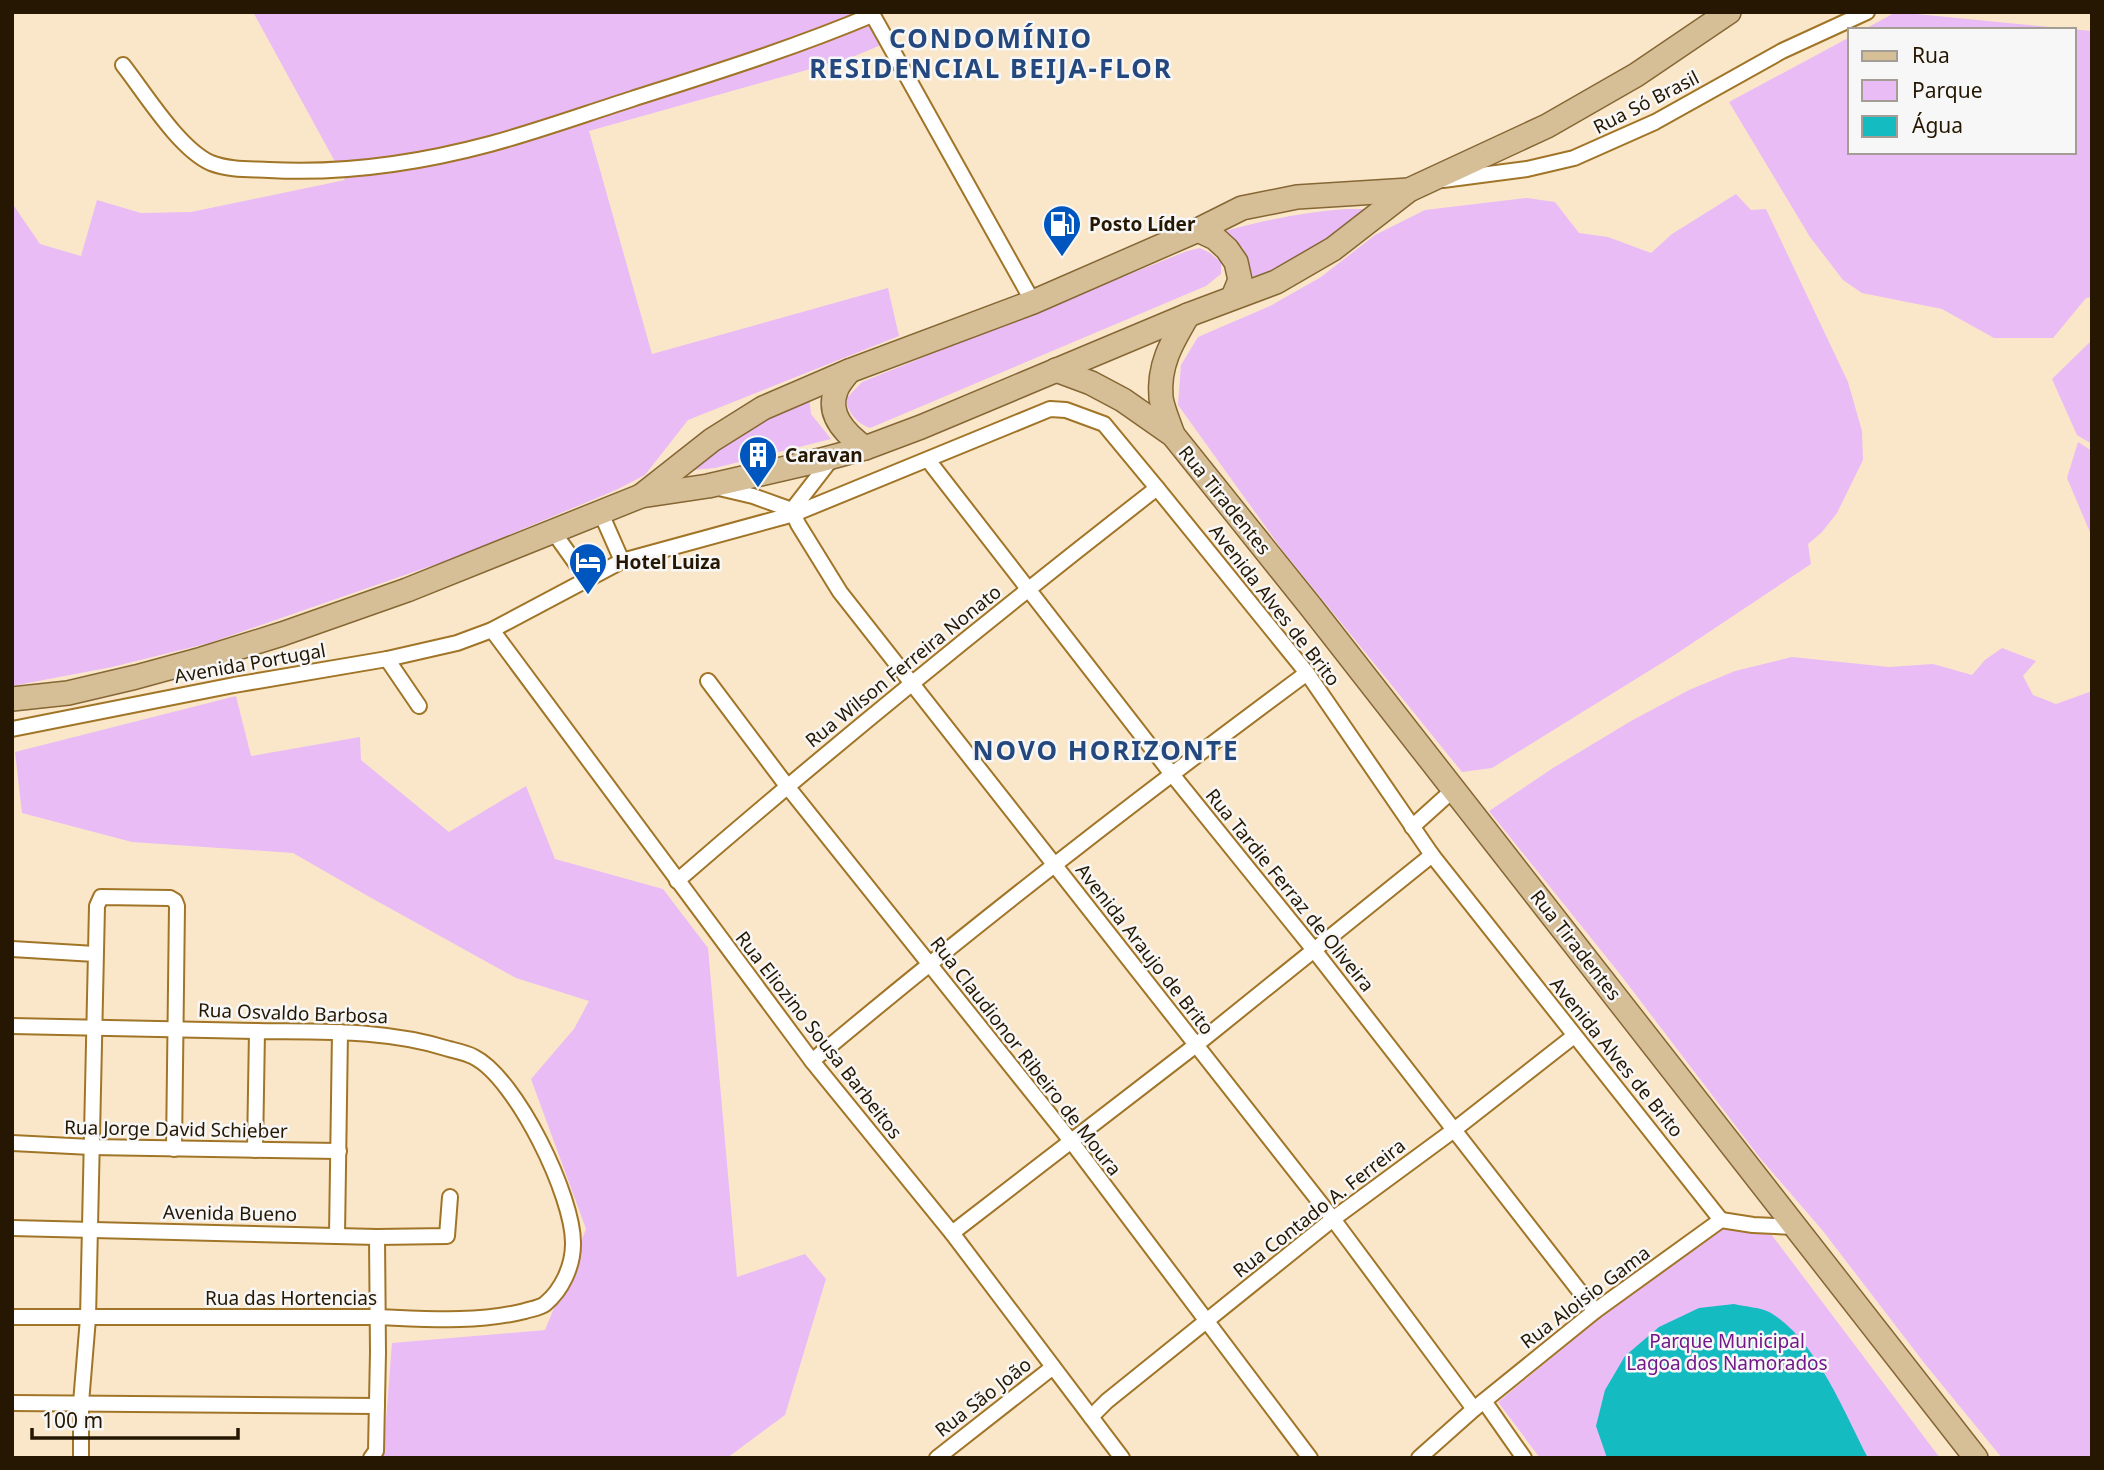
<svg xmlns="http://www.w3.org/2000/svg" width="2104" height="1470" font-family="'Noto Sans',sans-serif">
	<rect width="100%" height="100%" fill="#fae7ca"/>
	<g fill="#e9bcf6">
		<polygon points="253,12 863,12 881,45 850,58 589,131 652,354 888,288 899,336 688,420 645,475 616,490 451,559 209,643 112,667 12,686 12,203 40,244 81,256 97,200 141,213 191,212 345,180"/>
		<polygon points="1896,12 2092,31 2092,297 2086,298 2053,338 1994,338 1942,309 1862,293 1843,280 1810,237 1729,102 1850,37 1850,152 2074,152 2074,30 1863,30"/>
		<polygon points="1736,194 1751,210 1766,209 1848,382 1862,431 1863,460 1837,513 1822,532 1808,544 1811,564 1673,656 1492,768 1462,772 1283,551 1178,405 1181,365 1198,337 1270,306 1321,277 1375,235 1425,210 1527,198 1555,202 1579,233 1608,237 1651,253 1672,234"/>
		<path d="M1346,209h22c-36,28 -73,51 -114,71l-11,-32 -25,-15c43,-12 84,-21 128,-24z"/>
		<path d="M1200,248l10,5 11,9v12l-15,12 -336,142c-14,-5 -20,-14 -25,-28l17,-18 325,-131z"/>
		<polygon points="2092,340 2092,444 2077,435 2052,379"/>
		<polygon points="809,395 811,414 831,439 715,468 682,471 760,417"/>
		<polygon points="2078,442 2092,451 2092,537 2067,478"/>
		<polygon points="2002,648 2036,661 2023,676 2033,695 2056,704 2092,691 2092,1458 2002,1458 1925,1364 1823,1231 1760,1158 1620,974 1489,811 1553,768 1631,721 1689,690 1735,671 1792,657 1889,667 1933,664 1972,675 1985,660"/>
		<polygon points="236,696 251,756 360,737 361,760 449,832 526,786 555,859 663,889 708,948 737,1277 805,1254 826,1279 785,1415 727,1458 383,1458 392,1343 545,1330 586,1229 531,1079 574,1029 589,1001 516,978 366,895 293,853 132,842 22,813 15,752"/>
		<polygon points="1718,1229 1768,1230 1940,1458 1540,1458 1498,1402 1638,1286"/>
	</g>
	<path fill="#14bbc0" d="M1734,1304c11,3 27,3 37,9 45,27 73,99 97,145h-261l-11,-32 9,-36 20,-34 34,-29 40,-19z"/>
	<g fill="none" stroke-linecap="round" stroke-linejoin="round">
		<defs>
			<g id="minor">
				<polyline points="871,12 1033,302"/>
				<path d="M123,65c22,28 56,84 88,98 18,7 39,6 58,7 74,4 150,-7 221,-26 48,-13 95,-30 142,-45 81,-26 162,-51 240,-84"/>
				<polyline points="1443,180 1527,169 1574,158 1655,122 1782,51 1867,12"/>
				<polyline points="928,460 1171,773 1314,950 1595,1311"/>
				<polyline points="719,488 753,496 792,510 798,524 840,592 1333,1219 1474,1409"/>
				<polyline points="792,510 833,457"/>
				<polyline points="600,511 622,561"/>
				<polyline points="552,530 587,579"/>
				<polyline points="492,630 812,1061 952,1233 1122,1458"/>
				<polyline points="387,659 419,706"/>
				<polyline points="708,681 787,786 1071,1141 1310,1458"/>
				<polyline points="12,729 234,685 387,659 457,643 492,630 622,561 794,514 1050,409 1066,410 1104,424 1157,488 1307,673 1432,855 1721,1220"/>
				<polyline points="1412,827 1453,790"/>
				<path d="M677,881c157,-136 317,-266 480,-393"/>
				<polyline points="12,949 95,954"/>
				<path d="M12,1026c81,1 162,3 243,5 65,1 132,-2 194,18 8,2 18,4 25,8 42,21 100,140 99,187 0,22 -11,46 -28,60 -5,4 -14,5 -20,7 -48,12 -98,8 -147,6h-366"/>
				<path d="M812,1061c161,-135 326,-263 495,-388"/>
				<polyline points="12,1143 91,1147 339,1151"/>
				<polyline points="255,1150 257,1031"/>
				<polyline points="12,1228 377,1237 447,1236 450,1197"/>
				<polyline points="952,1233 1196,1045 1432,855"/>
				<polyline points="337,1235 340,1032"/>
				<polyline points="1484,1401 1524,1458"/>
				<polyline points="12,1403 377,1406"/>
				<polyline points="1091,1417 1107,1401 1333,1219 1454,1130 1574,1036"/>
				<polyline points="81,1458 81,1403 88,1318 97,906 101,897 170,898 175,901 177,906 174,1149"/>
				<polyline points="371,1458 376,1451 378,1352 377,1237"/>
				<polyline points="937,1458 1053,1367"/>
				<polyline points="1419,1458 1474,1409 1595,1311 1721,1220 1753,1225 1795,1227"/>
			</g>
			<g id="primary">
				<polyline points="1198,230 1215,238 1227,249 1236,262 1240,280 1233,297"/>
				<polyline points="1056,370 1091,383 1123,400 1173,435 1311,607 1976,1458"/>
				<path d="M849,371c-4,6 -11,13 -13,20 -10,24 11,44 29,57"/>
				<path d="M1173,435c-4,-12 -10,-25 -12,-37 -3,-33 11,-56 27,-83"/>
				<polyline points="641,496 712,440 763,408 849,371 1033,302 1198,230 1242,208 1297,197 1409,190"/>
				<polyline points="12,699 68,693 136,677 202,659 282,634 407,590 641,496 708,486 821,460 865,448 921,427 1188,315 1276,282 1333,249 1409,190 1547,126 1636,75 1729,12"/>
			</g>
		</defs>
		<use href="#minor" stroke="#a17527" stroke-width="18"/>
		<use href="#primary" stroke="#866734" stroke-width="26"/>
		<use href="#minor" stroke="#fff" stroke-width="14"/>
		<use href="#primary" stroke="#d6be96" stroke-width="23"/>
	</g>
	<defs>
		<symbol id="fuel-pin" viewBox="-11 -11 22 30"><path d="M0 17L-7.5 6A9.5 9.5 0 1 1 7.5 6Z" fill="#0056bf" stroke="#f7f7f7"/><path d="M-5.5-6h7V0h2V4h1.3V-2.5L3-4.5l.8-.8L6-3V5H2.5V1h-1V6h-7ZM-4.2-4.7v3.2H.2V-4.7Z" fill="#fff"/></symbol>
		<symbol id="building-pin" viewBox="-11 -11 22 30"><path d="M0 17L-7.5 6A9.5 9.5 0 1 1 7.5 6Z" fill="#0056bf" stroke="#f7f7f7"/><path d="M-4-6H4V6H1V3H-1V6H-4ZM-2.5-4.3h1.7v1.8h-1.7ZM.8-4.3h1.7v1.8H.8ZM-2.5-1h1.7V.8h-1.7ZM.8-1h1.7V.8H.8Z" fill="#fff"/></symbol>
		<symbol id="hotel-pin" viewBox="-11 -11 22 30"><path d="M0 17L-7.5 6A9.5 9.5 0 1 1 7.5 6Z" fill="#0056bf" stroke="#f7f7f7"/><path d="M-6-4.5h1.5V1H6V5H4.5V3h-9V5H-6ZM-4 0a1.8 1.8 0 1 1 3.6 0ZM.5 0V-2.5h3Q6-2.5 6 0Z" fill="#fff"/></symbol>
	</defs>
	<g fill-rule="evenodd">
		<use href="#fuel-pin" x="1040" y="202" width="44" height="60"/>
		<use href="#building-pin" x="736" y="433" width="44" height="60"/>
		<use href="#hotel-pin" x="566" y="540" width="44" height="60"/>
	</g>
	<g text-anchor="middle" dominant-baseline="central" stroke-width="5" stroke-linejoin="round" paint-order="stroke">
		<g font-size="19" fill="#251701" stroke="#f7f7f7">
			<text transform="translate(1646 102) rotate(-27)">Rua Só Brasil</text>
			<text transform="translate(1225 500) rotate(51)">Rua Tiradentes</text>
			<text transform="translate(1275 605) rotate(52)">Avenida Alves de Brito</text>
			<text transform="translate(250 663) rotate(-10)">Avenida Portugal</text>
			<text transform="translate(903 666) rotate(-39)">Rua Wilson Ferreira Nonato</text>
			<text transform="translate(1290 890) rotate(51)">Rua Tardie Ferraz de Oliveira</text>
			<text transform="translate(1576 945) rotate(52)">Rua Tiradentes</text>
			<text transform="translate(1145 949) rotate(52)">Avenida Araujo de Brito</text>
			<text transform="translate(293 1013) rotate(2)">Rua Osvaldo Barbosa</text>
			<text transform="translate(819 1035) rotate(52)">Rua Eliozino Sousa Barbeitos</text>
			<text transform="translate(1026 1056) rotate(52)">Rua Claudionor Ribeiro de Moura</text>
			<text transform="translate(1617 1057) rotate(51)">Avenida Alves de Brito</text>
			<text transform="translate(176 1129) rotate(1)">Rua Jorge David Schieber</text>
			<text transform="translate(1319 1208) rotate(-38)">Rua Contado A. Ferreira</text>
			<text transform="translate(230 1213) rotate(1)">Avenida Bueno</text>
			<text transform="translate(1585 1297) rotate(-37)">Rua Aloisio Gama</text>
			<text x="291" y="1298">Rua das Hortencias</text>
			<text transform="translate(983 1397) rotate(-38)">Rua São João</text>
		</g>
		<g font-size="19" font-weight="bold" fill="#251701" stroke="#f7f7f7" text-anchor="start">
			<text x="1089" y="224">Posto Líder</text>
			<text x="785" y="455">Caravan</text>
			<text x="615" y="562">Hotel Luiza</text>
		</g>
		<g font-size="19" fill="#721889" stroke="#f7f7f7">
			<text x="1727" y="1341">Parque Municipal<tspan x="1727" dy="22">Lagoa dos Namorados</tspan></text>
		</g>
		<g font-size="26" font-weight="bold" letter-spacing="2" fill="#24487e" stroke="#f7f7f7">
			<text x="991" y="38">CONDOMÍNIO<tspan x="991" dy="30">RESIDENCIAL BEIJA-FLOR</tspan></text>
			<text x="1106" y="750">NOVO HORIZONTE</text>
		</g>
	</g>
	<rect width="2104" height="1470" fill="none" stroke="#251701" stroke-width="28"/>
	<rect x="1848" y="28" width="228" height="126" fill="#f7f7f7" stroke="#a39d95" stroke-width="2"/>
	<rect x="1862" y="51" width="35" height="10" fill="#d6be96" stroke="#a39d95" stroke-width="2"/>
	<text x="1912" y="63" font-size="21" fill="#251701">Rua</text>
	<rect x="1862" y="80" width="35" height="21" fill="#e9bcf6" stroke="#a39d95" stroke-width="2"/>
	<text x="1912" y="98" font-size="21" fill="#251701">Parque</text>
	<rect x="1862" y="116" width="35" height="21" fill="#14bbc0" stroke="#a39d95" stroke-width="2"/>
	<text x="1912" y="133" font-size="21" fill="#251701">Água</text>
	<path d="M32 1428v10h206v-10" fill="none" stroke="#251701" stroke-width="3.5"/>
	<text x="42" y="1428" font-size="21" fill="#251701" stroke="#f7f7f7" stroke-width="5" paint-order="stroke">100 m</text>
</svg>
